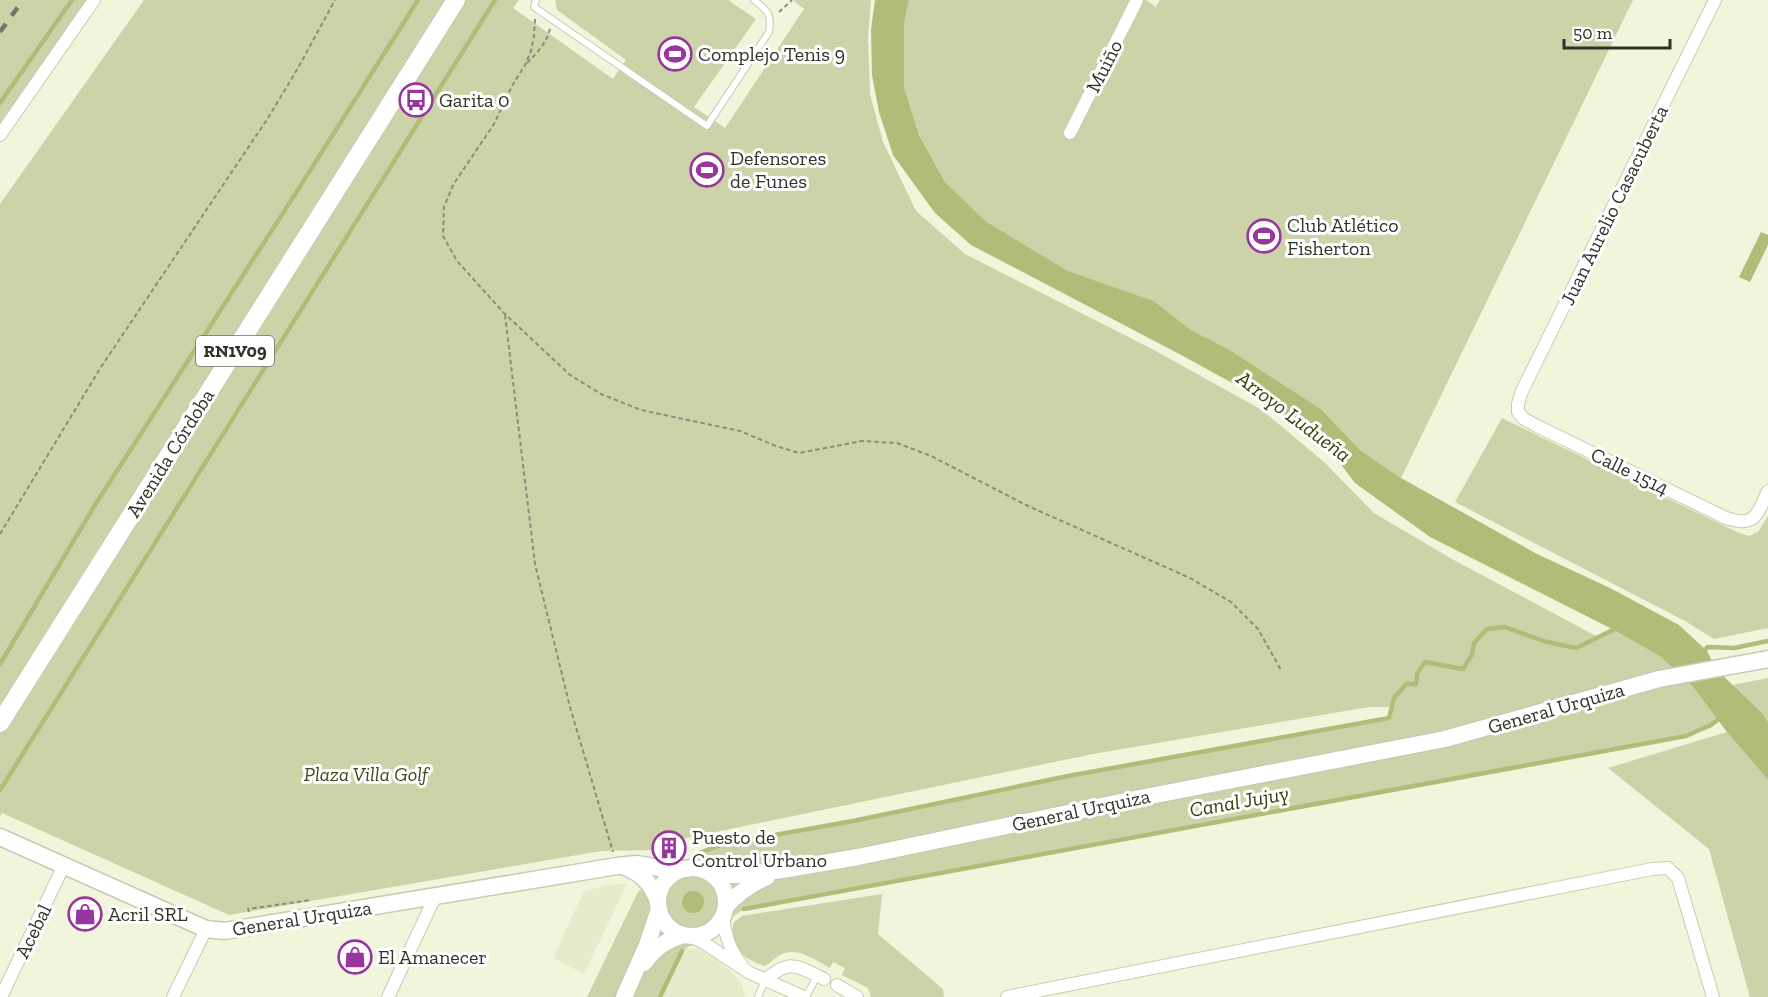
<svg xmlns="http://www.w3.org/2000/svg" width="1768" height="997" font-family="'Zilla Slab',serif">
	<rect width="100%" height="100%" fill="#f0f5db"/>
	<g fill="#e6eccb">
		<polygon points="627,884 584,974 553,958 584,891 608,885"/>
		<polygon points="675,949 698,949 715,959 733,973 742,985 745,997 653,997"/>
	</g>
	<g fill="#ccd3a8">
		<polygon points="0,0 94,0 0,135"/>
		<polygon points="144,0 519,0 513,8 613,79 626,60 557,10 555,0 728,0 756,19 694,107 725,128 804,9 793,0 871,0 868,39 870,94 883,142 916,211 965,254 1152,349 1262,410 1324,462 1374,513 1452,559 1598,637 1614,630 1661,657 1693,687 1718,720 1711,725 1686,736 744,909 682,951 660,997 587,997 638,892 699,853 724,844 853,821 1068,776 1389,718 1392,707 1369,707 1093,754 682,839 657,837 656,850 601,851 229,915 2,813 0,816 0,204"/>
		<polygon points="909,0 1146,0 1156,7 1160,0 1633,0 1401,478 1360,450 1321,409 1230,350 1191,330 1154,301 1068,271 985,222 945,182 919,135 904,87 904,24"/>
		<polygon points="1502,418 1737,532 1749,536 1758,532 1768,516 1768,628 1714,639 1685,621 1455,502"/>
		<polygon points="1768,678 1768,722 1762,713 1732,685"/>
		<polygon points="1727,732 1768,780 1768,997 1750,997 1709,849 1608,768"/>
		<path d="M882,894l-4,40 65,55 1,8h-73l-3,-9 -26,-13 3,-7 -12,-6 -3,6c-15,-8 -33,-22 -50,-13 -6,3 -9,8 -15,11 -22,-6 -37,-21 -31,-44l8,-6z"/>
	</g>
	<g fill="#b2bc79">
		<polygon points="875,0 909,0 904,24 904,87 919,135 945,182 985,221 1068,271 1154,301 1191,330 1230,350 1321,409 1360,450 1401,478 1537,554 1610,588 1679,625 1707,651 1717,670 1762,713 1768,722 1768,780 1727,732 1693,687 1661,657 1614,630 1430,537 1355,483 1327,446 1263,400 1185,357 971,245 935,213 893,155 879,112 872,75 871,29"/>
		<polygon points="1761,232 1768,235 1768,245 1750,282 1739,277"/>
		<circle cx="693" cy="902" r="11"/>
	</g>
	<g fill="none" stroke-linecap="round" stroke-linejoin="round">
		<g stroke="#b2bc79" stroke-width="4.5">
			<polyline points="0,103 72,0"/>
			<polyline points="1701,653 1708,647 1734,648 1768,641"/>
			<polyline points="0,664 95,505 294,196 418,0"/>
			<path d="M0,790c166,-263 329,-528 495,-790"/>
			<polyline points="699,853 724,844 853,821 1068,776 1389,718 1394,698 1406,684 1416,684 1417,674 1425,662 1463,669 1472,655 1474,643 1487,629 1505,627 1543,641 1576,648 1617,628"/>
			<polyline points="744,909 1686,736 1711,725 1721,717"/>
			<polyline points="660,997 682,951"/>
		</g>
		<defs>
			<g id="lane">
				<path d="M536,0l-2,7 173,119 62,-94c3,-18 -1,-21 -15,-32"/>
				<polyline points="758,997 765,980"/>
				<polyline points="806,997 817,976"/>
			</g>
			<g id="street">
				<path d="M1715,0l-193,391 -4,13v8l6,7 13,7 189,92c30,10 31,-4 42,-27"/>
				<polyline points="1070,133 1137,0"/>
				<polyline points="0,135 94,0"/>
				<path d="M723,916c2,18 6,33 18,48"/>
				<polyline points="690,936 704,943 750,973 804,997"/>
				<path d="M765,980c25,-22 32,-14 59,-1"/>
				<polyline points="837,985 857,997"/>
				<polyline points="1,997 64,865"/>
				<polyline points="173,997 206,929"/>
				<polyline points="388,997 435,897"/>
				<polyline points="1007,997 1652,869 1668,868 1678,878 1713,997"/>
			</g>
			<g id="secondary">
				<polyline points="0,837 206,929 225,931 617,866 637,864 665,869 687,869"/>
				<path d="M622,866c19,6 29,17 36,35"/>
				<circle cx="692" cy="902" r="34"/>
				<polyline points="708,872 729,875 740,875 782,870 858,857 1140,798 1445,739 1659,679 1768,659"/>
				<path d="M726,906c12,-13 25,-22 41,-29"/>
				<path d="M644,963c11,-15 22,-23 40,-28"/>
				<polyline points="624,997 647,945 659,909"/>
			</g>
			<polyline id="primary" points="0,723 456,0"/>
		</defs>
		<use href="#lane" stroke="#c6cbb2" stroke-width="8"/>
		<use href="#street" stroke="#c6cbb2" stroke-width="14"/>
		<use href="#secondary" stroke="#c6cbb2" stroke-width="19"/>
		<use href="#primary" stroke="#c6cbb2" stroke-width="20"/>
		<g stroke="#8a8d7c" stroke-width="2" stroke-dasharray="4.5 3" stroke-linecap="butt">
			<polyline points="779,12 792,0"/>
			<polyline points="535,19 534,36 531,51 525,65 512,86 494,124 453,185 444,207 443,236 457,261 504,313 570,375 601,394 641,410 740,431 776,446 799,453 862,441 897,443 931,456 1028,506 1190,578 1231,602 1258,629 1281,670"/>
			<path d="M527,63c10,-10 19,-19 23,-34"/>
			<polyline points="505,315 535,564 570,707 613,852"/>
			<polyline points="0,534 101,367 268,118 298,68 335,0"/>
			<polyline points="249,912 248,909 311,900"/>
		</g>
		<use href="#lane" stroke="#fff" stroke-width="6"/>
		<use href="#street" stroke="#fff" stroke-width="12"/>
		<use href="#secondary" stroke="#fff" stroke-width="16"/>
		<use href="#primary" stroke="#fff" stroke-width="18"/>
		<polyline stroke="#757868" stroke-width="4.5" stroke-dasharray="10 10" stroke-linecap="butt" points="0,32 23,0"/>
	</g>
	<defs>
		<symbol id="stadium-ring" viewBox="-11 -11 22 22"><circle r="9.5" fill="#fff" stroke="#97369d" stroke-width="1.5"/><path d="M0-5a6.5 5 0 1 0 0 10a6.5 5 0 1 0 0-10ZM-3.5-1.8h7v3.6h-7Z" fill="#97369d"/></symbol>
		<symbol id="bus-ring" viewBox="-11 -11 22 22"><circle r="9.5" fill="#fff" stroke="#97369d" stroke-width="1.5"/><path d="M-5-6H5V4H4V6H2V4H-2V6H-4V4H-5ZM-3.5-4V0h7V-4ZM-3.5 1.2v1.5H-2V1.2ZM2 1.2v1.5H3.5V1.2Z" fill="#97369d"/></symbol>
		<symbol id="building-ring" viewBox="-11 -11 22 22"><circle r="9.5" fill="#fff" stroke="#97369d" stroke-width="1.5"/><path d="M-4-6H4V6H1V3H-1V6H-4ZM-2.5-4.3h1.7v1.8h-1.7ZM.8-4.3h1.7v1.8H.8ZM-2.5-1h1.7V.8h-1.7ZM.8-1h1.7V.8H.8Z" fill="#97369d"/></symbol>
		<symbol id="shop-ring" viewBox="-11 -11 22 22"><circle r="9.5" fill="#fff" stroke="#97369d" stroke-width="1.5"/><path d="M-5-2.5h2.3a2.7 3.5 0 0 1 5.4 0H5L5.5 6h-11ZM-1.5-2.5h3a1.5 2.3 0 0 0-3 0Z" fill="#97369d"/></symbol>
	</defs>
	<g fill-rule="evenodd">
		<use href="#stadium-ring" x="656" y="35" width="38" height="38"/>
		<use href="#bus-ring" x="397" y="81" width="38" height="38"/>
		<use href="#stadium-ring" x="688" y="151" width="38" height="38"/>
		<use href="#stadium-ring" x="1245" y="217" width="38" height="38"/>
		<use href="#building-ring" x="650" y="829" width="38" height="38"/>
		<use href="#shop-ring" x="66" y="895" width="38" height="38"/>
		<use href="#shop-ring" x="336" y="938" width="38" height="38"/>
	</g>
	<g text-anchor="middle" dominant-baseline="central" stroke-width="6" stroke-linejoin="round" paint-order="stroke">
		<rect fill="#fff" stroke="#6e7068" stroke-width="1.5" x="196" y="336" width="78" height="30" rx="4.5"/>
		<g font-size="18" font-weight="bold" fill="#303228">
			<text x="235" y="351">RN1V09</text>
		</g>
		<g font-size="20" fill="#303228" stroke="#fff" text-anchor="start">
			<text x="698" y="54">Complejo Tenis 9</text>
			<text x="439" y="100">Garita 0</text>
			<text x="730" y="158">Defensores<tspan x="730" dy="23">de Funes</tspan></text>
			<text x="1287" y="225">Club Atlético<tspan x="1287" dy="23">Fisherton</tspan></text>
			<text x="692" y="837">Puesto de<tspan x="692" dy="23">Control Urbano</tspan></text>
			<text x="108" y="914">Acril SRL</text>
			<text x="378" y="957">El Amanecer</text>
		</g>
		<g font-size="20" fill="#303228" stroke="#fff">
			<text transform="translate(1104 66) rotate(-63)">Muiño</text>
			<text transform="translate(1614 205) rotate(-64)">Juan Aurelio Casacuberta</text>
			<text transform="translate(170 453) rotate(-58)">Avenida Córdoba</text>
			<text transform="translate(1630 471) rotate(26)">Calle 1514</text>
			<text transform="translate(1556 708) rotate(-16)">General Urquiza</text>
			<text transform="translate(1081 810) rotate(-12)">General Urquiza</text>
			<text transform="translate(302 918) rotate(-9)">General Urquiza</text>
			<text transform="translate(33 931) rotate(-64)">Acebal</text>
		</g>
		<g font-size="20" font-style="italic" fill="#444917" stroke="#fff">
			<text x="366" y="774">Plaza Villa Golf</text>
		</g>
		<g font-size="21" font-style="italic" fill="#373c07" stroke="#fff">
			<text transform="translate(1294 416) rotate(37)">Arroyo Ludueña</text>
			<text transform="translate(1239 801) rotate(-10)">Canal Jujuy</text>
		</g>
	</g>
	<path d="M1564 39v9h106v-9" fill="none" stroke="#303228" stroke-width="3"/>
	<text x="1573" y="39" font-size="18" fill="#303228" stroke="#ffffff" stroke-width="4.5" paint-order="stroke">50 m</text>
</svg>
